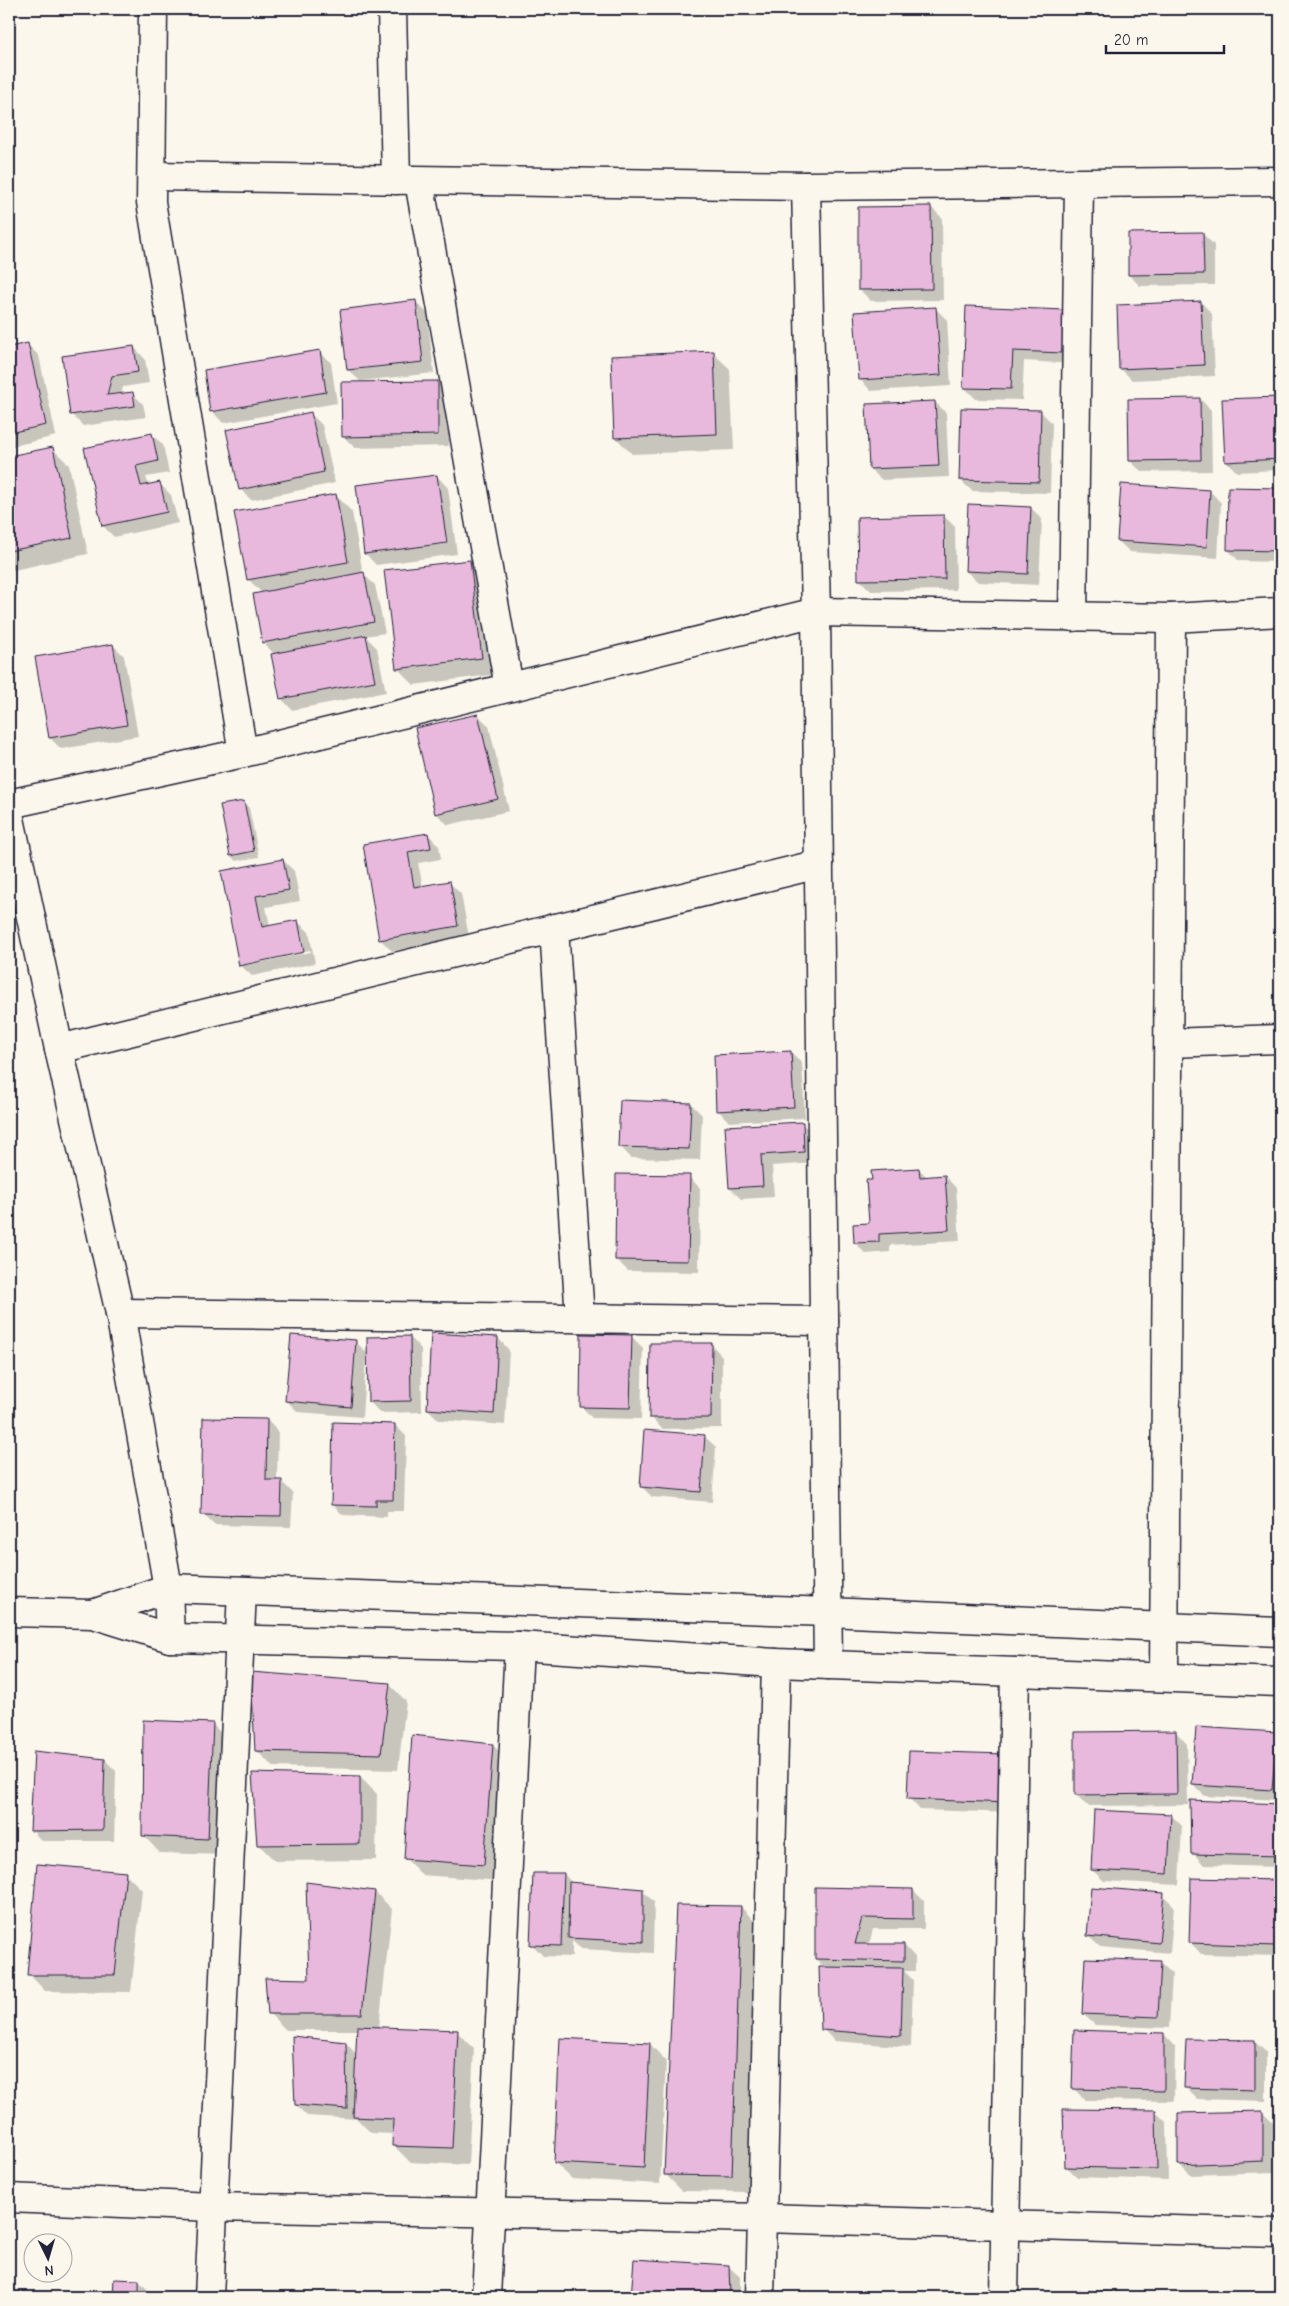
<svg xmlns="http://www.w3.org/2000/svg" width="1289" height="2306" font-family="'Comic Neue',sans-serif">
	<rect width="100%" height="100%" fill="#fbf7ec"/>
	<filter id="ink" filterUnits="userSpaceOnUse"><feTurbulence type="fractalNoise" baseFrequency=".02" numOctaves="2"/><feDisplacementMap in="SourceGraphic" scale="10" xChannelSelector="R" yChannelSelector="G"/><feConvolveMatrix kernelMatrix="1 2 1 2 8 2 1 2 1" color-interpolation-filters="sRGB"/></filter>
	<g filter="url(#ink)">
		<g fill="#0003" fill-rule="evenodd">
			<polygon points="931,207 942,218 943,300 871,301 859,289"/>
			<polygon points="1202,233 1214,245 1214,285 1140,286 1129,275"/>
			<polygon points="416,302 427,313 434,373 360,381 348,370 342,311"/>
			<polygon points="1201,302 1212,314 1215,376 1132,380 1120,368"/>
			<polygon points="935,308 947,320 951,386 871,391 860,379"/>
			<polygon points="1064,311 1074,364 1024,361 1022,400 976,399 964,387"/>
			<polygon points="27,344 39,356 56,436 9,447 9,348"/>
			<polygon points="134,347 145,359 149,383 123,387 121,395 132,393 143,404 146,417 83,426 71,414"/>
			<polygon points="319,351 331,363 337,403 223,423 212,411"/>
			<polygon points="713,353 730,369 734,450 632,454 615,437"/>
			<polygon points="437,382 449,393 449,446 355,448 343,436"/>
			<polygon points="1280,398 1280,470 1237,472 1226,461 1224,400"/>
			<polygon points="1200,399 1211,410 1212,471 1142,472 1130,461"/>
			<polygon points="935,402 946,413 949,477 882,480 870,469"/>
			<polygon points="1041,412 1052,423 1050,493 972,491 960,480"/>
			<polygon points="311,414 322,425 335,483 251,500 240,489"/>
			<polygon points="152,434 163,445 169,473 146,477 149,486 160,484 171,495 178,523 114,537 103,526 86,449"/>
			<polygon points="52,448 69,465 88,554 9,571 9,457"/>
			<polygon points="437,476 448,488 457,554 376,565 365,553"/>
			<polygon points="1230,488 1280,489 1280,562 1239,561 1228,550"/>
			<polygon points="1210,491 1221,503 1218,558 1130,552 1118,541"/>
			<polygon points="336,495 352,512 363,574 375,585 385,633 365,636 377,648 386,692 292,710 281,698 275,655 263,642 262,593 248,579"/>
			<polygon points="1031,508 1042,519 1039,585 978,582 966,571"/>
			<polygon points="944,516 955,527 956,590 871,591 860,580"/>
			<polygon points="470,561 486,578 498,674 414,685 397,668"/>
			<polygon points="113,645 124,656 138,736 61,749 50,738"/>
			<polygon points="478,715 489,726 509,811 448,825 436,813"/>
			<polygon points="244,803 249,808 259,857 236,861 231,856"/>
			<polygon points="428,834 439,846 441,859 418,863 423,887 450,883 461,894 469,937 392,951 380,939 364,845"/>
			<path d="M283,860l11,11 6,30 -34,6 4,19 27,-5 12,11 6,31 -63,13 -12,-11 -18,-93zM310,950l1,2 -64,13v-2z"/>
			<polygon points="791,1052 802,1063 805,1118 729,1122 718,1110"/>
			<polygon points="691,1104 702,1115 700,1160 631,1158 620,1146"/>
			<polygon points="802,1124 814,1135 815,1163 772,1166 774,1197 741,1199 730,1188 727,1128"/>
			<polygon points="919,1169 927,1177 945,1176 956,1188 960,1241 890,1245 890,1252 866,1254 855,1243"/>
			<polygon points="689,1177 700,1188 699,1272 628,1271 617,1260"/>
			<polygon points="631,1336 643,1348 641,1419 592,1418 581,1406"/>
			<polygon points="410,1337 421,1349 422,1412 380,1413 369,1401 368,1358 366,1357 362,1417 298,1412 287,1401 355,1341 368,1354"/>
			<polygon points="498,1338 509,1350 505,1425 439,1420 428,1409"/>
			<polygon points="711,1344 722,1356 722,1428 662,1429 651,1417"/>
			<polygon points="267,1420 278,1431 277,1481 281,1481 293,1493 291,1527 214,1525 203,1514"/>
			<polygon points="395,1425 406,1436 404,1511 387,1511 387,1517 343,1515 332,1504"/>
			<polygon points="704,1436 716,1447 712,1502 652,1497 641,1486"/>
			<polygon points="389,1684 406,1701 398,1770 273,1767 256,1750"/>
			<polygon points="212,1724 229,1741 224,1855 160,1853 144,1836"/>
			<polygon points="1176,1732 1187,1744 1188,1805 1088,1806 1076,1795"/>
			<polygon points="1276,1733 1280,1738 1280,1800 1205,1796 1193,1785"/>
			<polygon points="493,1745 509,1762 501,1881 422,1875 405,1858"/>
			<polygon points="1005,1756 1019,1813 920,1810 909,1798"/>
			<polygon points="105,1760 116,1771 114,1841 42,1841 31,1830"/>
			<polygon points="360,1777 377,1794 376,1860 275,1861 258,1844"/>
			<polygon points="1191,1801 1280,1805 1280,1867 1204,1865 1193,1853"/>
			<polygon points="1171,1815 1182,1826 1179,1885 1104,1881 1092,1870"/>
			<polygon points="125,1873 142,1890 131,1992 45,1991 29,1974"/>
			<polygon points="564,1874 573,1884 643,1891 654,1902 653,1953 581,1949 572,1941 572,1957 543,1956 532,1944"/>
			<polygon points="1277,1881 1280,1884 1280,1956 1201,1954 1190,1942"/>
			<polygon points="816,1889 913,1890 924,1901 924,1929 873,1929 869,1945 904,1945 915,1957 915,1971 904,1971 913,1980 911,2047 834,2041 823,2029 826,1969 816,1959"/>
			<polygon points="375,1892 392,1909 379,2028 457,2032 474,2048 468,2165 410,2162 393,2145 394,2134 371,2133 357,2119 307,2116 296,2105 346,2043 357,2055 358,2030 286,2030 269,2013 310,1981"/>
			<polygon points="1163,1895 1174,1906 1170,1953 1100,1947 1088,1936"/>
			<polygon points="741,1907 757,1924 748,2192 682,2191 665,2174"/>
			<polygon points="1160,1962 1172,1974 1169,2028 1095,2025 1083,2014"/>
			<polygon points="1164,2034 1175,2046 1174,2101 1085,2100 1073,2088"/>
			<polygon points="1254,2041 1266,2052 1266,2101 1197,2099 1186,2088"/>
			<polygon points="650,2044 666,2061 660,2184 572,2179 555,2163"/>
			<polygon points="1156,2112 1167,2123 1168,2180 1077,2177 1066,2166"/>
			<polygon points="1263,2113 1274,2124 1274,2172 1191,2175 1179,2164"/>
			<polygon points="635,2260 728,2266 740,2277 740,2297 632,2297"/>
			<polygon points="115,2280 139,2281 150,2292 150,2297 114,2297"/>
			<polygon points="1078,2291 1147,2296 1149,2297 1078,2297"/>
			<polygon points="1253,2294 1256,2297 1177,2297 1177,2295"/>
		</g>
		<g fill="#e8b9dc" stroke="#22223b">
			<polygon points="931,206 932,289 858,290 858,207"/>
			<polygon points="1203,232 1204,274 1128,275 1128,233"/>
			<polygon points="416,300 423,362 347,370 340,310"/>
			<polygon points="1201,301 1204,365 1119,369 1117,305"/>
			<polygon points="966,306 1065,310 1063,353 1013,351 1011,389 963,388"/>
			<polygon points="936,307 941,375 859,380 854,312"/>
			<polygon points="28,343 46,425 9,433 9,347"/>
			<polygon points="134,346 138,372 112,376 107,395 133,392 135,406 70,415 62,356"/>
			<polygon points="320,350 326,392 210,412 204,370"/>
			<polygon points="714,351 717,434 614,438 611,356"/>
			<polygon points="438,381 438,435 342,437 341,382"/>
			<polygon points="1280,397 1280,459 1225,462 1222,399"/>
			<polygon points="1200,398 1201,460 1129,461 1128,399"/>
			<polygon points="935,401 939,466 869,469 866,404"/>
			<polygon points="961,408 1041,410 1039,482 959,480"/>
			<polygon points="311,412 324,472 239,490 226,430"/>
			<polygon points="152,433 158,461 136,466 141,486 160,482 167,512 102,526 84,448"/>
			<polygon points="53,447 72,538 9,551 9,456"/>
			<polygon points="437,475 447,543 364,554 356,485"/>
			<polygon points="1121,484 1210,490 1207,547 1117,541"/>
			<polygon points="1228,487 1280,488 1280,551 1227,550"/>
			<polygon points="336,494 348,562 247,580 234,512"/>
			<polygon points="968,504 1031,507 1028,574 965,571"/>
			<polygon points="944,515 945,579 858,580 857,517"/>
			<polygon points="470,560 482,658 396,669 384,570"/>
			<polygon points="364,572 374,622 262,643 253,594"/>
			<polygon points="366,635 375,681 280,699 271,654"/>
			<polygon points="113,644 127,725 49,738 35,657"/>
			<polygon points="478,714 498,799 435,814 415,728"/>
			<polygon points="244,801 254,851 230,856 220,805"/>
			<polygon points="428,833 431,848 408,852 414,887 450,881 458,926 379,940 363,844"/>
			<polygon points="283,859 289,890 256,896 262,927 298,920 304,952 239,966 221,871"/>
			<polygon points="791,1051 794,1107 716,1111 714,1055"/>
			<polygon points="620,1100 691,1103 689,1149 618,1147"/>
			<polygon points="803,1122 804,1152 761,1155 763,1186 729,1188 725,1126"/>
			<polygon points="919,1168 920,1177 945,1175 949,1230 879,1234 879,1242 854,1243 853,1224 869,1223 866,1180 872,1180 871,1171"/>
			<polygon points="616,1174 690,1175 688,1261 615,1260"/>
			<polygon points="431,1333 498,1337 494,1414 427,1409"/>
			<polygon points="581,1334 632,1335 630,1408 580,1407"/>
			<polygon points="291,1335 356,1340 351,1407 285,1401"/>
			<polygon points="410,1336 411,1401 368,1402 367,1337"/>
			<polygon points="650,1343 712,1343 711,1418 649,1418"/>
			<polygon points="203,1418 267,1419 266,1480 282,1480 281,1516 201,1515"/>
			<polygon points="333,1422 395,1424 393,1500 376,1500 376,1506 331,1505"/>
			<polygon points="644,1430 705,1435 701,1492 640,1487"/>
			<polygon points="251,1672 390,1683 381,1754 255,1751"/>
			<polygon points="143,1720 213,1723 208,1839 142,1836"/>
			<polygon points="1196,1727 1277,1732 1272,1790 1192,1785"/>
			<polygon points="1176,1731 1177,1794 1075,1795 1075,1732"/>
			<polygon points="412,1735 493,1744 484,1865 404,1859"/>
			<polygon points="34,1751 105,1759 103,1830 30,1831"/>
			<polygon points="909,1751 1005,1754 1008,1803 907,1799"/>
			<polygon points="252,1773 360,1776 360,1844 257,1845"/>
			<polygon points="1190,1800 1280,1804 1280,1856 1191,1854"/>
			<polygon points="1094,1810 1171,1814 1168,1874 1091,1870"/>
			<polygon points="37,1864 126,1872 115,1975 27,1975"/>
			<polygon points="533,1873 564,1873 561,1946 530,1945"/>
			<polygon points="1191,1878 1278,1880 1276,1946 1189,1943"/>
			<polygon points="306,1882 375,1891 362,2014 268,2014 265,1978 309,1979"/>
			<polygon points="569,1882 643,1889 643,1942 568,1938"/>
			<polygon points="815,1887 913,1889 913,1919 862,1918 855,1944 904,1944 904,1961 815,1959"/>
			<polygon points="1091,1887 1164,1893 1159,1943 1087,1936"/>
			<polygon points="676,1905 741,1906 732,2176 664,2175"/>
			<polygon points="1085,1958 1161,1961 1158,2017 1082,2014"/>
			<polygon points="819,1967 903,1968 901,2036 821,2030"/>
			<polygon points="357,2026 458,2030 452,2148 392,2146 393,2119 353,2117"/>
			<polygon points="1074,2030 1164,2033 1164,2091 1072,2089"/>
			<polygon points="292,2036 346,2042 347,2109 295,2105"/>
			<polygon points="560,2038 650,2043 644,2168 554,2163"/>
			<polygon points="1186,2039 1255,2040 1255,2090 1184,2088"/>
			<polygon points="1063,2109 1156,2110 1157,2169 1065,2167"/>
			<polygon points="1263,2111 1263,2161 1178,2165 1178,2113"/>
			<polygon points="634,2259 729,2265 730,2297 631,2297"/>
			<polygon points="114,2279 139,2280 139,2297 113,2297"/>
			<polygon points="1077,2290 1148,2295 1148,2297 1077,2297"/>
			<polygon points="14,2292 72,2297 14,2297"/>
			<rect x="1175" y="2293" width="78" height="4"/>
		</g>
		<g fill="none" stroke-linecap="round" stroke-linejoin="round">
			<defs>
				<g id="street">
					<polyline points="153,9 151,202 243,753"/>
					<polyline points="392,9 396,180"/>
					<polyline points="152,176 806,186 1280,181"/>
					<polyline points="419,181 509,687"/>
					<polyline points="806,186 816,612 828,1665"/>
					<polyline points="1073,617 1079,184"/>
					<polyline points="9,804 243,753 816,612 1171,618 1280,612"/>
					<polyline points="9,814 59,1049 120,1313 168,1588 170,1638"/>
					<polyline points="554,928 580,1318"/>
					<polyline points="1169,1043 1280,1039"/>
					<polyline points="59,1049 819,864"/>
					<polyline points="120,1313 824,1321"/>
					<polyline points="1164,1677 1171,618"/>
					<polyline points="9,2198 213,2207 762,2218 1280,2233"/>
					<polyline points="209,2297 242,1591"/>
					<polyline points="486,2297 519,1646"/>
					<polyline points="760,2297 776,1663"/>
					<polyline points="1004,2297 1015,1672"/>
				</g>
				<g id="secondary">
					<polyline points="9,1612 93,1614 170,1638 519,1646 776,1663 1280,1682"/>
					<polyline points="93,1614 168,1588 828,1612 1280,1632"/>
				</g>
			</defs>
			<use href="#street" stroke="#22223b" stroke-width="31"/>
			<use href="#secondary" stroke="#22223b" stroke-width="31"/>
			<use href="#street" stroke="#fbf7ec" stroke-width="28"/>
			<use href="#secondary" stroke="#fbf7ec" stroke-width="28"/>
		</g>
	</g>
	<rect width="1289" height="2306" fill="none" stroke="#fbf7ec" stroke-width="30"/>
	<rect x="15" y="15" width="1259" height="2276" fill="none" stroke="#22223b" stroke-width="2" filter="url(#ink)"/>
	<g transform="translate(48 2258) rotate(175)"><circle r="24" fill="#fbf7ec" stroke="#a4a2a5"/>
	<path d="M0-4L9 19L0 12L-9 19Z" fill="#22223b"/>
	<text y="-8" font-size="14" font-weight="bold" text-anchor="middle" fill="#22223b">N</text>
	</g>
	<path d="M1106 45v8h118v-8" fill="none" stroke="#22223b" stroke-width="2.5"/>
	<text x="1114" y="45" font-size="15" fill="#22223b" stroke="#fbf7ec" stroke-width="4" paint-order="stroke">20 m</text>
</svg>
